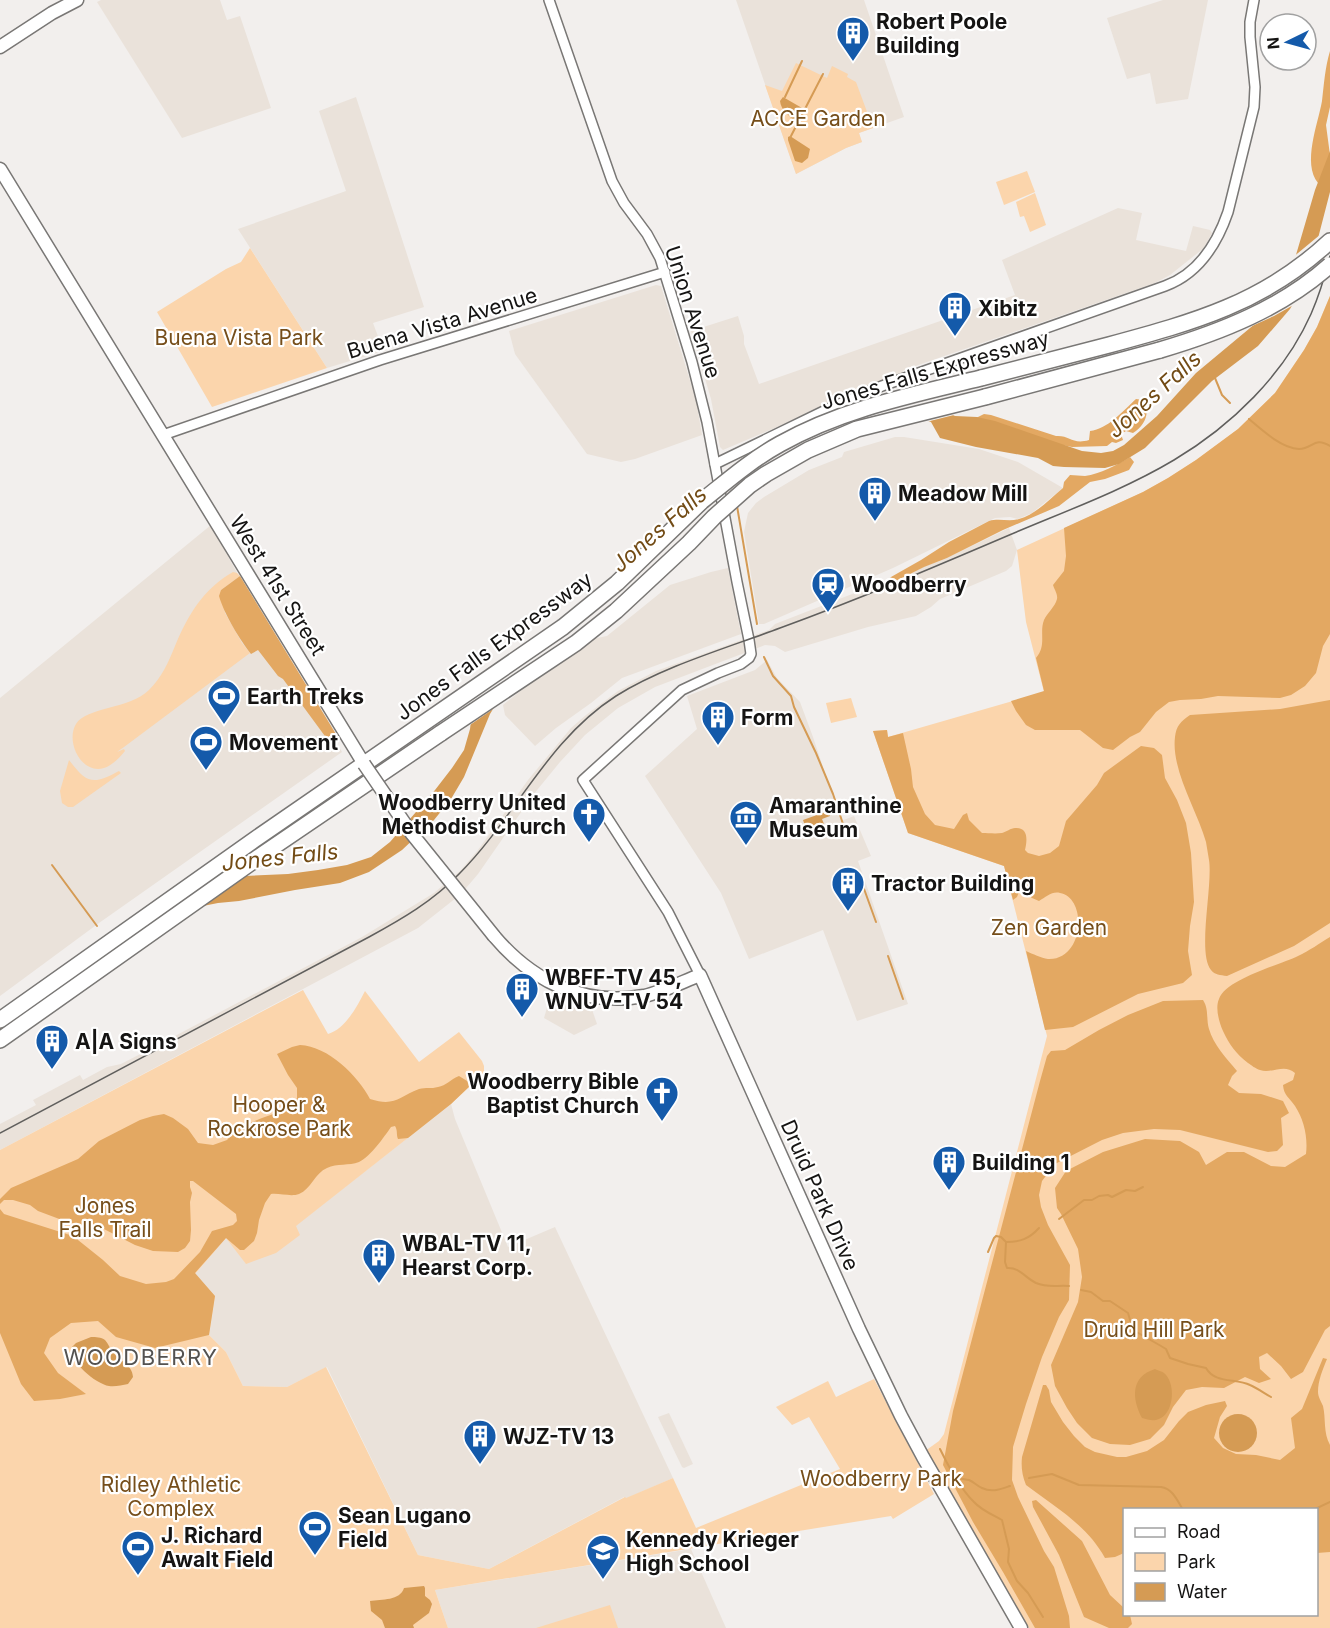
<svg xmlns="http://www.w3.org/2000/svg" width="1330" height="1628" font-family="Inter,sans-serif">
	<rect width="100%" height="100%" fill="#f2efed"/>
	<g fill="#eae2da">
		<polygon points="101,0 220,0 227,20 240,16 271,108 182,138 97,2"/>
		<polygon points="736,0 864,0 904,117 859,133 862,142 846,148 796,174"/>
		<polygon points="1163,0 1208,0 1188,99 1156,104 1150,73 1127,79 1107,18"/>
		<polygon points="356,97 424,307 373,323 382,347 386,350 327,368 238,229 346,191 319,111"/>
		<polygon points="1118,208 1142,213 1136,240 1186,251 1193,226 1210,230 1212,233 1204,248 1170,275 1155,283 904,370 902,373 821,406 784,424 723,450 720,447 711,399 691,331 738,316 744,336 744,344 759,384 1015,295 1002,260"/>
		<polygon points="656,285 661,286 696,400 702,435 635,459 621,462 587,454 515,354 509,331"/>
		<polygon points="895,437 904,437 979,449 1018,462 1063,488 1032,513 1018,519 1010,517 995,518 893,568 764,624 759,624 744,532 748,513 756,503 764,497 809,470 842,457 844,452"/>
		<polygon points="211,525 242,582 342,752 99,923 0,996 0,698"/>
		<polygon points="1009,528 1017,550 1012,566 1006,571 940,599 931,607 916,616 868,627 785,652 775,646 765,645 655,687 618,708 585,735 560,762 533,795 478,874 461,894 418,928 0,1150 0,1124 36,1105 33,1100 80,1075 83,1080 107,1067 121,1064 156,1046 362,937 434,893 461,870 478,850 528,780 571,728 586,715 618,691 656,671 769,630 775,624 883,582 887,581 887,583 890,584 895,583 923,567 947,558"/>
		<polygon points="728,568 741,634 622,678 591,703 556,728 535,746 505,715 503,705 539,676 592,639 607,636 670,585 711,572"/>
		<polygon points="767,660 777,678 800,702 813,737 841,821 854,816 871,856 858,861 908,1004 857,1021 823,930 749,959 721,893 645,776 697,729 687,696 755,670"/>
		<polygon points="554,984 587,995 597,1024 574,1035 544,1018"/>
		<polygon points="451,1104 455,1119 508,1247 555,1227 673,1478 625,1499 624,1497 489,1569 418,1555 327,1367 287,1387 243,1386 226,1352 209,1335 215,1296 195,1274 226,1237 299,1235 295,1226"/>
		<polygon points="669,1413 693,1464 684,1468 682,1467 658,1417"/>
		<polygon points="691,1549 726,1628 448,1628 435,1590"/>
	</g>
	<g fill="#fbd5ac" fill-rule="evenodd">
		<polygon points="796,63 827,78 832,66 848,74 847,77 856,82 873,128 859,133 862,142 846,148 796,174 765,85 782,91"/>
		<polygon points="1027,171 1035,192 1004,205 996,182"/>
		<polygon points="1035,193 1046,225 1030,232 1024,216 1020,217 1016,202"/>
		<polygon points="250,248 327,368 212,407 157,312 226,269 241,262"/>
		<path d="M1330,296v1332h-301l-104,-177 14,-10 5,-7 103,-398 -43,-170 -96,-33 -35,-102 14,-1 1,7 156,-45 -18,-70 -9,-72 126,-58 25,-14 28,-18 42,-31 37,-36 29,-43 13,-23zM1124,1510h192v104h-192z"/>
		<path d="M233,572l4,1 3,3 -19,14 4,23 17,30 8,10 -126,94 -7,5 7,-3 1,2c-5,6 -12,14 -21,17 -22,7 -39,-26 -28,-44 10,-17 54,-15 73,-34 13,-13 19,-27 26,-44 13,-31 28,-57 58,-74z"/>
		<polygon points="851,698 857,717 831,723 826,703"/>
		<path d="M69,760c18,24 24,25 50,11l2,2 -48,34h-5l-6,-4 -2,-12z"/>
		<path d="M303,990l25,44c17,-5 29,-27 37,-43l54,71 40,-30 23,29 2,5v7l-33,31 -155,122 4,9 -24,18 -30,11 -20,-26 -31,36 20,22 -6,39 17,17 17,34 44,1 39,-20 92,188 71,14 136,-72 1,1 47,-20 23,50 144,-59 -31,-52 -17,8 -16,-18 52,-26 8,16 38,-18 60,115 -41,25 -2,-3 -456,74 13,38h-448v-478z"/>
		<polygon points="610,1605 618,1628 536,1628"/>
	</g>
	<g fill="#e3a862">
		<path d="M1330,51v56l-4,18 4,30 -11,28h-1c-16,-20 0,-59 4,-82 2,-17 3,-33 8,-50z"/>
		<path d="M1330,296v338l-7,12 -7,27 -11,13 -14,9 -11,3 -62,-2 -17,3 -21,1 -11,2 -13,10 -16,20 -10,5 -17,13 -10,-2 -23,-18h-45l-9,-5 -10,-14 -5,-10 33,-10 -8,-33c11,-13 3,-25 8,-38 3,-7 11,-13 13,-21 1,-5 -3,-10 -4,-14l11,-14 2,-15 -2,-28 79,-36 25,-14 28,-18 42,-31 37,-36 29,-43 13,-23z"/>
		<path d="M1136,399l7,1c8,12 2,26 -10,33l-7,-2 -5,3 2,6 -7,3 -4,-1 -5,4 -35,1 -25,-5 -71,-24 8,-4 7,1 65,21c14,-1 16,9 33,4l1,-9c18,-2 33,-20 46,-32z"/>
		<path d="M1130,457l4,5 -5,8 -24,9 -15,3 -31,24 -56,24 -56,28 -23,9 -34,17 -4,-1 5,-6 30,-17 28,-18 40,-21c10,-3 20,1 30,-2 16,-4 31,-20 44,-31l1,-6 6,-7c5,0 10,1 15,1 15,-2 32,-11 45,-19z"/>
		<path d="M240,576l99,163 -3,3 -6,1 -47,-64 -5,-3 -20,-26 -7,4c-11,-14 -27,-40 -32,-58l2,-6z"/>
		<path d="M1330,700v223l-36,23 -67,30c-7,-1 -12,-1 -16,-6 -14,-17 2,-85 -2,-110 -1,-6 -2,-12 -3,-18 -9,-32 -35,-72 -31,-105 1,-11 6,-16 15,-22l90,-6z"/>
		<path d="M887,730l1,7 15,-4 8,36 2,18 12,27 10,11 19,4 9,-14 4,-2 2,7 13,13c6,0 13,1 20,0 4,-1 9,-5 13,-5 14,-1 12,13 10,22l3,3 11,3 11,-3 9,-7 7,-25 31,-36 7,-12 37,-27 13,2 8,7 3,23 12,22 9,23 5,30 3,49 -4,24 -2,25 4,24 -9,8 -45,11 -65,33 -28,3 -19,-79c7,3 15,7 22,8 36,2 40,-61 12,-66 -8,-2 -14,4 -21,8l-7,-3 -8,-6h-5l-2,5 -4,3 -9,-34 -96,-33 -35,-102z"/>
		<path d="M1330,937v389l-5,4 -22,42 -12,7 -10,-13 -14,-13 -8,4 1,12 11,10 -12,4 -14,-6 -21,11 -22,-1 -16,3 -13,17 -9,18 -14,14 -20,6 -20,-1 -18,-6 -15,-15 -10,-15 -12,-22 -4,-21 27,-63 4,-25 -4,-28 -17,-35 -4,-6 -2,-20 11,-17 37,-19 42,-13 35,2 19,11 7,13 21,-13h17l27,14 14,1 21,-13c2,-17 -2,-34 -11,-48 -6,-9 -11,-10 -12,-21l10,-5 2,-7c-11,-10 -23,1 -35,-3 -4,-1 -9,-5 -12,-7 -12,-9 -19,-19 -25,-32 -4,-9 -8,-23 -4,-32 7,-20 61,-34 79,-43 11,-5 22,-13 32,-19z"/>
		<path d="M1203,1000c6,9 3,19 6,29 4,15 18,30 28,42l-5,5 -4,9 11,8 22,1 22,7 6,12 -8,5 2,27 -6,6 -9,1 -88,-22 -26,-1 -31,4 -21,7 -47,24 -13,17 -3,14 2,12 7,18 22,40 -1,35 -10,17 -17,40 -16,47 -13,43 -1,33 6,17 26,54 10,16 15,49 1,12h-35l-32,-56 -30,-50 -30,-57 10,-54 87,-330 7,-25 4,-5 14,-1 34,-20 29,-15 35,-14z"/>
		<path d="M300,1045c28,1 58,31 70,54 25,8 28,-2 49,-10 7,-2 12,0 19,-2 8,-1 13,-8 21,-11l13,8 -21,20 -43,34 -10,1c-2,-5 0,-8 -3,-13l-4,1c-7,10 -20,29 -32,35 -10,4 -22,1 -32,6 -12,5 -16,21 -28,26 -8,3 -19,-1 -28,0l-6,9 -6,17 -2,13 -3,8 -10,9h-4l-14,-12 -31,35 20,23 -6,39 -54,13 -39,-11 -18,-16 -27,2 -21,15 -6,15 14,20 28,21 -26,5 -26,2 -13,-17 -21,-51v-124l4,5 69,22 30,24 17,16 26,8 20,-2 8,-3 26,-27 12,-21 21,-6 4,-4 -1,-7 -43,-33h-3v6l2,6 -2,9 1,28 -1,11 -5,7 -7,4 -25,-1 -18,-6 -35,-18 -30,-4 -32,-12 -8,-6 -17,-5h-9l-4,4v4v-9l11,-11 67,-29 21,-18 41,-21 13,-4 11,-2 9,4 15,11 10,14 15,2 14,-5 11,-12 24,-10 31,-11 4,-9v-10l-9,-13 -11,-21 15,-7z"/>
		<path d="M1323,1358l4,1c-4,10 -9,21 -9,33 0,5 3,9 5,14 3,12 0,27 7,39v107l-13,1 -1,-43h-192v43l-9,4 -10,1c-18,-33 -50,-51 -79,-73 -4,-10 -5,-18 -4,-28l21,-72h3l3,5 2,12 12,20 11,14 11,11 10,5 22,5h9l21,-6 17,-11 15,-19 9,-9 18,-7 19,-4 2,5 -7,11 -6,21 9,10 13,6 20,1 24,5 15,-12 -4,-30 11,-9z"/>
		<polygon points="1036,1500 1082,1541 1110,1595 1124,1608 1124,1614 1130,1615 1132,1624 1128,1628 1109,1628 1084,1617 1059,1555 1033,1507 1032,1501"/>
	</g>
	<g fill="#d59b54">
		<path d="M783,97l19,11 -6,13 -3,-1c-5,-6 -12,-10 -13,-19z"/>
		<polygon points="790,136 810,149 808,158 802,163 795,161 788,140 788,137"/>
		<polygon points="1330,151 1330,192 1308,277 1290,309 1258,346 1212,381 1145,448 1119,464 1105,468 1064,467 1053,466 1038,458 976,447 940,438 931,422 920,418 910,418 875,427 850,436 773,471 742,491 720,511 701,534 637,595 558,652 498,701 490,714 464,777 451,799 434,820 402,850 369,872 340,883 295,890 239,901 218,903 193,908 164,924 133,945 82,982 56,1006 13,1032 0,1042 0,1022 33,995 65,974 88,962 112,945 129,926 186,887 223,877 288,874 318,870 347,865 371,857 390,842 435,790 452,768 464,750 470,729 473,706 482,688 491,675 515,655 561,626 638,570 727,485 785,444 815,429 846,417 881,405 919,397 929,397 949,413 955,416 977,417 995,421 1082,451 1101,453 1113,451 1124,445 1157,416 1196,373 1256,323 1278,295 1291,272 1315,190"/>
		<polygon points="828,811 830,816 822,819 824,824 814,828 815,831 810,833 807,826 805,826 803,820"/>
		<path d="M91,1337c5,0 10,0 14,3 3,3 5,9 8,12 7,10 19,12 20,25l-5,7c-6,1 -13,3 -19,2 -13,-2 -41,-25 -37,-39l4,-4z"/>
		<path d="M1155,1369c2,1 8,3 9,4 12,10 10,38 -3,45 -7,4 -12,2 -19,0 -10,-19 -12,-41 13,-49z"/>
		<circle cx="1238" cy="1433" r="19"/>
		<path d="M424,1586l1,2v8l5,4 2,4 -3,9 -16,12 1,3h-29l-3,-8 -11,-9 -1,-10c12,-2 30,0 34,-13z"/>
	</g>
	<g fill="#f2efed">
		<polygon points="1321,234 1311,278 1297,303 1274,316 1241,331 1253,321 1276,293 1288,270 1292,258"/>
		<polygon points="930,395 950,411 962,413 926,422 911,421 876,429 832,446 774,473 517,689 499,705 467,727 470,705 479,687 559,623 700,505 783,442"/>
	</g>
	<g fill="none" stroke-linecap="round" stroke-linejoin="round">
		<g stroke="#d59b54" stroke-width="2">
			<polyline points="785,97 802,61"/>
			<polyline points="791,136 823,74"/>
			<polyline points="1215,378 1222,395 1230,403"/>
			<path d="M1249,419c13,11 32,29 50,30 14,0 15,-13 31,-3"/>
			<polyline points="737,506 757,624"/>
			<polyline points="764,657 773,676 791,696 794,707 816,753 833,794 844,827"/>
			<polyline points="52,865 97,926"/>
			<polyline points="859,875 876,922"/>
			<polyline points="888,956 903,999"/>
			<polyline points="1059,1219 1084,1200 1092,1200 1099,1196 1108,1195 1112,1197 1126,1190 1135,1191 1143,1187"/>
			<path d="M1006,1242c14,0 23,-3 33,-14"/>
			<path d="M988,1252l6,-14 2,-2 5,1 5,5 -1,20 2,6c13,-1 18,10 29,15 12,5 21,2 33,3"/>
			<path d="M1081,1290l10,2 12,9h7l18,12 5,17 28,16 5,3 4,9 18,6 18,4c9,16 30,10 44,17 7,3 14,8 21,12"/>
			<path d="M940,1449c7,15 22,42 34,53 7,8 19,13 28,18l7,29 -1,13 9,19 11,12 15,24"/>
			<path d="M955,1477c5,2 10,2 14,3 5,2 8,6 13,8 10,5 19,1 28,-2"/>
			<path d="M1029,1478l23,-4 27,11 82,2c12,2 16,13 22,23"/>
			<polyline points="1313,1510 1330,1502"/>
		</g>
		<defs>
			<g id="minor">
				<polyline points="549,0 612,181 624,203 647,234 660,258 692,362 707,422 737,582 749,640 751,654 749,658 741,664 718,673 682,690 583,780 668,912 700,975"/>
				<polyline points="163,435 380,360 665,272"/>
				<path d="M715,464l113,-55 54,-23 283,-100c33,-12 52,-42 63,-74l26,-105 1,-20 -5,-50v-15l4,-22"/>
			</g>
			<g id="major">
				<polyline points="0,47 52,13 77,0"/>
				<polyline points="0,169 364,764"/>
				<path d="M494,936c38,45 90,71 150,60 19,-4 38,-14 56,-21l159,354 42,87 22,41 98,171"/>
			</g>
			<g id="highway">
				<path d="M981,378c42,-11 85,-22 128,-33 85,-23 155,-42 221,-104"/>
				<polyline points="985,397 1160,350"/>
				<polyline points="0,1020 254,840 563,627 617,583 702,501"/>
				<polyline points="0,1040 263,854 441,733"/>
			</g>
		</defs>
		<use href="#minor" stroke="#797775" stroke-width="12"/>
		<use href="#major" stroke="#797775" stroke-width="15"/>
		<use href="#highway" stroke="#797775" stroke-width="18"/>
		<use href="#minor" stroke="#fff" stroke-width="9"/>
		<use href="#major" stroke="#fff" stroke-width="12"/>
		<use href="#highway" stroke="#fff" stroke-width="15"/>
		<path stroke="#605f5d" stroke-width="1.5" d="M0,1133l369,-196c33,-18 64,-36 90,-63 57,-57 87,-133 157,-178 48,-30 111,-48 164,-68 77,-28 152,-60 227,-92 56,-24 115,-45 167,-76 57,-34 110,-85 137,-146 8,-18 14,-38 19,-58"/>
		<defs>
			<polyline id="major-bridge" points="364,764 412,834 494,936"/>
			<g id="highway-bridge">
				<path d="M1160,350c61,-18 122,-42 170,-85"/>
				<path d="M702,501c25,-20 49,-41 78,-57 62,-35 132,-49 201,-66"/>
				<polyline points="441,733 576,643 616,611 689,543 714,517 750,485 766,474 808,450 857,429 985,397"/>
			</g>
		</defs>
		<use href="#major-bridge" stroke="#797775" stroke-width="15" stroke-linecap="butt"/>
		<use href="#highway-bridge" stroke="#797775" stroke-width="18" stroke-linecap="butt"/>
		<use href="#major-bridge" stroke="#fff" stroke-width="12"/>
		<use href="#highway-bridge" stroke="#fff" stroke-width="15"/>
	</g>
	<defs>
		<symbol id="building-pin" viewBox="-11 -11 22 30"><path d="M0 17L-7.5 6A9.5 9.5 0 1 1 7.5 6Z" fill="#145aaa" stroke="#fff"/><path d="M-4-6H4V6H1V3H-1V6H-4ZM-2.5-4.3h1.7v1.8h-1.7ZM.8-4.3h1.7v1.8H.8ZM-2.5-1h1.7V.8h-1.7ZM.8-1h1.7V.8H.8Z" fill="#fff"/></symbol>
		<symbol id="station-pin" viewBox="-11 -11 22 30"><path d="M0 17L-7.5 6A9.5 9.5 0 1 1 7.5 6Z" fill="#145aaa" stroke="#fff"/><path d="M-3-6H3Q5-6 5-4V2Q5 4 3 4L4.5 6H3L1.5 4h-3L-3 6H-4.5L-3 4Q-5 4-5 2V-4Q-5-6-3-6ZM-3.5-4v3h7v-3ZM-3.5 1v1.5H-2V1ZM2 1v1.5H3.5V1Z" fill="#fff"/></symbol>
		<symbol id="stadium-pin" viewBox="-11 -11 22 30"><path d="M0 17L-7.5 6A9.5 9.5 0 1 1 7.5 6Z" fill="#145aaa" stroke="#fff"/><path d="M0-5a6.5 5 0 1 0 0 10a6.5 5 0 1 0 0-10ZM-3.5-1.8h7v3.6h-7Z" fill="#fff"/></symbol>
		<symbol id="church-pin" viewBox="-11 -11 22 30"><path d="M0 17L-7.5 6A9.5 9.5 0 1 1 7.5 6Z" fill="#145aaa" stroke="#fff"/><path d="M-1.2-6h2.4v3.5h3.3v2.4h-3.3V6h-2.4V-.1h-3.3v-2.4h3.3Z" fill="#fff"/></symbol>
		<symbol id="museum-pin" viewBox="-11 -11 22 30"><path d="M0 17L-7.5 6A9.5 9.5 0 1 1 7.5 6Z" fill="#145aaa" stroke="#fff"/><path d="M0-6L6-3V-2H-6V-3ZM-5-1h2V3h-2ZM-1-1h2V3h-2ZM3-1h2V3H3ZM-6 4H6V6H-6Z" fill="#fff"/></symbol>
		<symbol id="school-pin" viewBox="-11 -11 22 30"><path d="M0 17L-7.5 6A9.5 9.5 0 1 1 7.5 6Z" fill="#145aaa" stroke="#fff"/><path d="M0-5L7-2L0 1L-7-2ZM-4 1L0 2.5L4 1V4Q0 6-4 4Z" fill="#fff"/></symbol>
	</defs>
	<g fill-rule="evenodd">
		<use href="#building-pin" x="834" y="14" width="38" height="52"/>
		<use href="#building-pin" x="936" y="289" width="38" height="52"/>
		<use href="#building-pin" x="856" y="474" width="38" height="52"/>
		<use href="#station-pin" x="809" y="565" width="38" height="52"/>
		<use href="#stadium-pin" x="205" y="677" width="38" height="52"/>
		<use href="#building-pin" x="699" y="698" width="38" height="52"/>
		<use href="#stadium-pin" x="187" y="723" width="38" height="52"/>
		<use href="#church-pin" x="570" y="795" width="38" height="52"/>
		<use href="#museum-pin" x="727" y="798" width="38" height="52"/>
		<use href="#building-pin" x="829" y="864" width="38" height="52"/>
		<use href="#building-pin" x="503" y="970" width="38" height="52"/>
		<use href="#building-pin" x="33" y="1022" width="38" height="52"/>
		<use href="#church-pin" x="643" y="1074" width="38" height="52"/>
		<use href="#building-pin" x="930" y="1143" width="38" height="52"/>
		<use href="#building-pin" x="360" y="1236" width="38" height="52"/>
		<use href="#building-pin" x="461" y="1417" width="38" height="52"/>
		<use href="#stadium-pin" x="296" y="1508" width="38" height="52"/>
		<use href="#stadium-pin" x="119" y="1528" width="38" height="52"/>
		<use href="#school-pin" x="584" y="1532" width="38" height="52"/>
	</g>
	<g text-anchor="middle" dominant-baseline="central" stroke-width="4.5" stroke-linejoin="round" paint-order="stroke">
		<g font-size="21" font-weight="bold" fill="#151413" stroke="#fff" text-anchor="start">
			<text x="876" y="21">Robert Poole<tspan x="876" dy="24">Building</tspan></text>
			<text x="978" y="308">Xibitz</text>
			<text x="898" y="493">Meadow Mill</text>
			<text x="851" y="584">Woodberry</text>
			<text x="247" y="696">Earth Treks</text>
			<text x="741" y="717">Form</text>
			<text x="229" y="742">Movement</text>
			<text x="566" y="802" text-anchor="end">Woodberry United<tspan x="566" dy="24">Methodist Church</tspan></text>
			<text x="769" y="805">Amaranthine<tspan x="769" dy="24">Museum</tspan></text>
			<text x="871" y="883">Tractor Building</text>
			<text x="545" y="977">WBFF-TV 45,<tspan x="545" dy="24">WNUV-TV 54</tspan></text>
			<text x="75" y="1041">A|A Signs</text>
			<text x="639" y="1081" text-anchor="end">Woodberry Bible<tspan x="639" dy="24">Baptist Church</tspan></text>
			<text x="972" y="1162">Building 1</text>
			<text x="402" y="1243">WBAL-TV 11,<tspan x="402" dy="24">Hearst Corp.</tspan></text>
			<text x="503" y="1436">WJZ-TV 13</text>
			<text x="338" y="1515">Sean Lugano<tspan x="338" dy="24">Field</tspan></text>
			<text x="161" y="1535">J. Richard<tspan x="161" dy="24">Awalt Field</tspan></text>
			<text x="626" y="1539">Kennedy Krieger<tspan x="626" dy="24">High School</tspan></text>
		</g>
		<g font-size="21" fill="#764e1a" stroke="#fff">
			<text x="818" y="118">ACCE Garden</text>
			<text x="239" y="337">Buena Vista Park</text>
			<text x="1049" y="927">Zen Garden</text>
			<text x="279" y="1104">Hooper &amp;<tspan x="279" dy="24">Rockrose Park</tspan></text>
			<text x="105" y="1205">Jones<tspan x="105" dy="24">Falls Trail</tspan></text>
			<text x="1154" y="1329">Druid Hill Park</text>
			<text x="881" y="1478">Woodberry Park</text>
			<text x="171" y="1484">Ridley Athletic<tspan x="171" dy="24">Complex</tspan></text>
		</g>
		<g font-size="21" fill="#151413" stroke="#fff">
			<text transform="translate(693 312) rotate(72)">Union Avenue</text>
			<text transform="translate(442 323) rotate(-17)">Buena Vista Avenue</text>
			<text transform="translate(935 370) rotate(-16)">Jones Falls Expressway</text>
			<text transform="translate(278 585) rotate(58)">West 41st Street</text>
			<text transform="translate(494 646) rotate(-36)">Jones Falls Expressway</text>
			<text transform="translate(820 1195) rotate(66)">Druid Park Drive</text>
		</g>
		<g font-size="22" font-style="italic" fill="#724b15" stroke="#fff">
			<text transform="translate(1154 394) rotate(-42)">Jones Falls</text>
			<text transform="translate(659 529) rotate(-41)">Jones Falls</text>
			<text transform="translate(280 857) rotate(-6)">Jones Falls</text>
		</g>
		<g font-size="22" letter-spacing="1.5" fill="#545250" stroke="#fff">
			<text x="141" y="1357">WOODBERRY</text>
		</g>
	</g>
	<rect x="1123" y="1508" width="195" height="108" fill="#ffffff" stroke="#a1a1a1" stroke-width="1.5"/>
	<rect x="1135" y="1528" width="30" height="9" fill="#ffffff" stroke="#a1a1a1" stroke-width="1.5"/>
	<text x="1177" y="1538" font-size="18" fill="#151413">Road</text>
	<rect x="1135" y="1553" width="30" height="18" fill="#fbd5ac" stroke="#a1a1a1" stroke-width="1.5"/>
	<text x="1177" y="1568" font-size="18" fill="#151413">Park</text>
	<rect x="1135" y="1583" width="30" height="18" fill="#d59b54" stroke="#a1a1a1" stroke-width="1.5"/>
	<text x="1177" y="1598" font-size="18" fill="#151413">Water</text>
	<g transform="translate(1288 42) rotate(265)"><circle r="28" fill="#ffffff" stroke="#a1a1a1" stroke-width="1.5"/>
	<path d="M0-4.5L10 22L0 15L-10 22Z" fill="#145aaa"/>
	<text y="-9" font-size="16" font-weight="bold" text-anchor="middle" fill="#151413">N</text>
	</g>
</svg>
